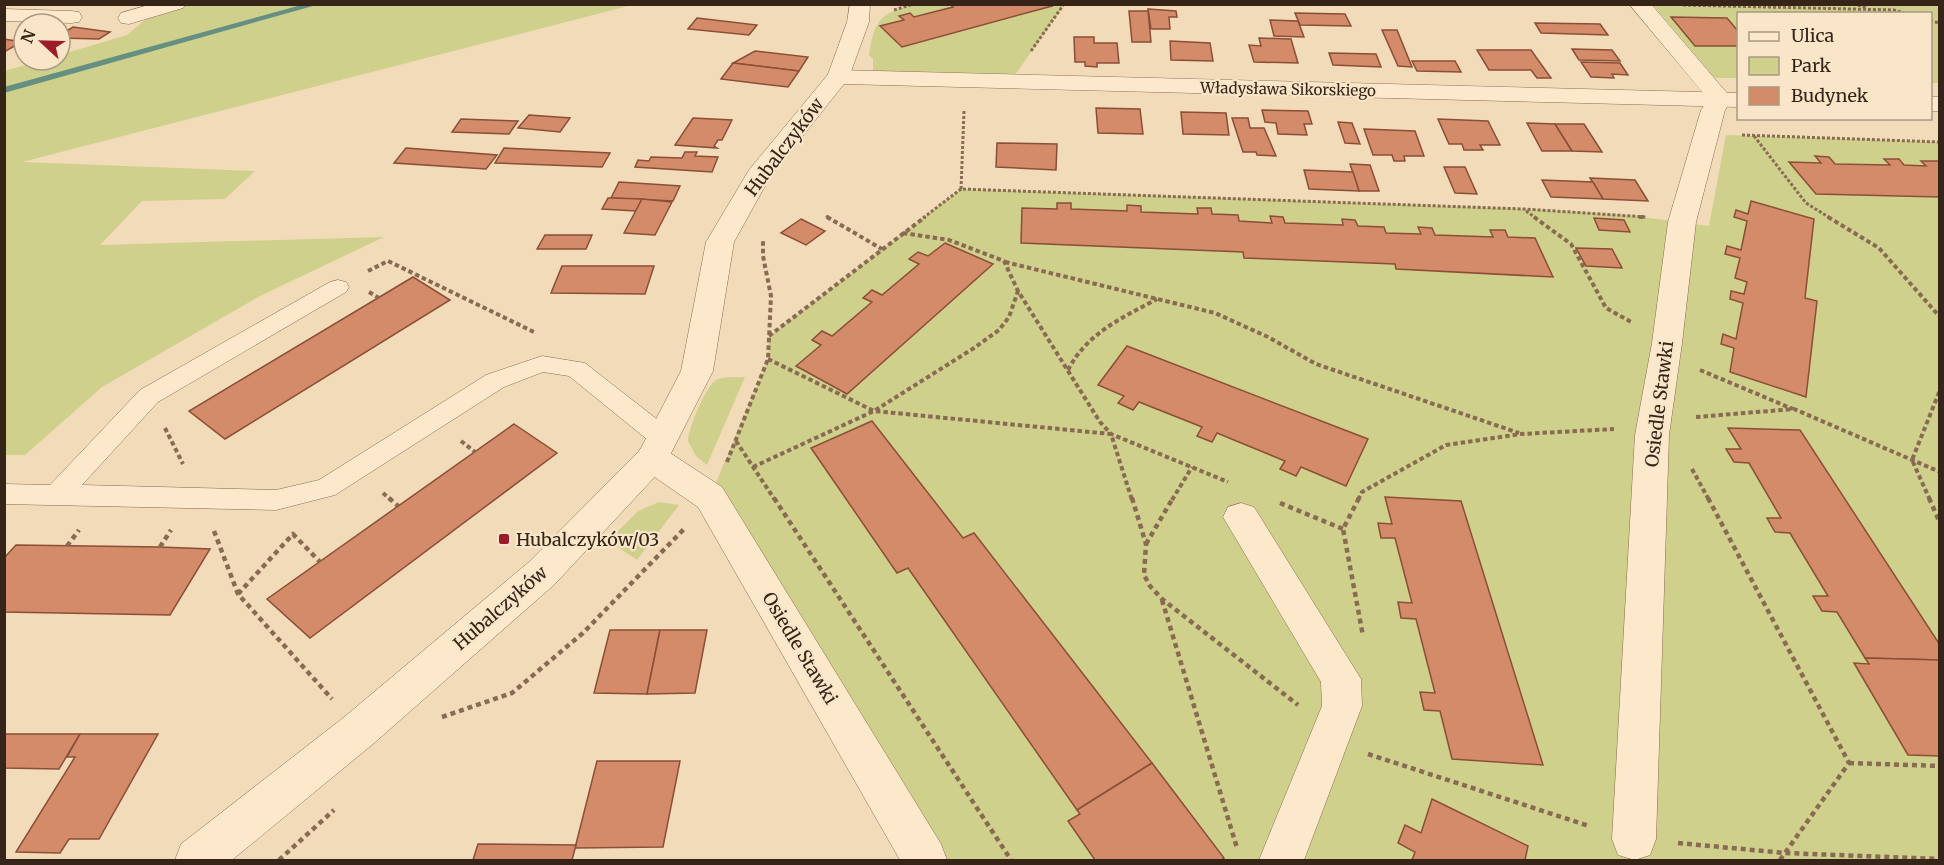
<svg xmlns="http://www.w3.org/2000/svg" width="1944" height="865" font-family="Merriweather,serif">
	<rect width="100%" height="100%" fill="#f2dbb8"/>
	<g fill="#cfd08c">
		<polygon points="177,5 632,5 22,162 255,171 225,199 142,201 100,245 384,237 260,296 102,387 25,455 5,455 4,71 43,60 60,60 60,55 127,35 146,19"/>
		<path d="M913,5h1027l-1,78h-8l-1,-69h-192v64h-23l-62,-73h-589l-54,77 -137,-4v-19l-4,-4c5,-34 11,-42 44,-50z"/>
		<polygon points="1726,135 1939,142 1939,860 925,860 710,497 768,359 769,336 961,189 1524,209 1627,215 1709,226"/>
		<path d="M745,377l-38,88 -11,-9 -8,-15c0,-12 18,-55 28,-61 7,-4 21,-2 29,-3z"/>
		<polygon points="659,502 679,505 637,560 613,544 612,537 638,511"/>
	</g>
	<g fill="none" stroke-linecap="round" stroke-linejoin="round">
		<polygon fill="#658f80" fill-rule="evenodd" points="305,4 320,4 4,93 4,87"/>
	</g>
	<g fill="#d48b6a" stroke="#8a4f36" stroke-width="1.5">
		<polygon points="950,4 1050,4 1052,6 902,47 880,26 904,20 899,16 910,13 914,17 953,7"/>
		<polygon points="1148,9 1176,11 1177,17 1169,17 1170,29 1151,29"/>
		<polygon points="1129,11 1148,11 1151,42 1132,42"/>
		<polygon points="1295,13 1345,14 1351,26 1300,25"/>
		<polygon points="1671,17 1727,18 1738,31 1738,46 1695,46"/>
		<polygon points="697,18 757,25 749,35 688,29"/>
		<polygon points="1270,20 1298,21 1304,37 1274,36"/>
		<polygon points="1535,23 1600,24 1608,35 1541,33"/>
		<polygon points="73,27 110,32 99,39 60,38 60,35"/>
		<polygon points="1382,30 1397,30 1412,67 1398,66"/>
		<polygon points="1074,37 1094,37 1094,43 1117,43 1119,63 1097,63 1097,67 1085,66 1085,62 1075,62"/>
		<polygon points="1259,38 1291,39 1298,63 1254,62 1249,45 1261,46"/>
		<polygon points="4,39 22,42 4,52"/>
		<polygon points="1170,41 1210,43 1213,61 1171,60"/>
		<polygon points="1572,49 1612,50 1620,61 1579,60"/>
		<polygon points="1477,50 1531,50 1551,78 1537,78 1531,70 1489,70"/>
		<polygon points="755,51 808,57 799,71 733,63"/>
		<polygon points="1329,53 1376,54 1381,67 1333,65"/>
		<polygon points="1412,61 1455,61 1461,72 1417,71"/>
		<polygon points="1581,62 1620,63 1628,75 1612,74 1614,78 1591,77"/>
		<polygon points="733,63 799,71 788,87 721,79"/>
		<polygon points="1096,108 1140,109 1143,134 1098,133"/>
		<polygon points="1262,110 1308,111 1312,124 1304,124 1307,135 1278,134 1276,123 1265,122"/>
		<polygon points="1181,112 1226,113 1229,135 1183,134"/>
		<polygon points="529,115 570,118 560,132 518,128"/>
		<polygon points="693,118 732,120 722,140 718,140 714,146 717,148 675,145"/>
		<polygon points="1232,118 1248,118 1250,128 1264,128 1276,156 1257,155 1256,152 1243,152"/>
		<polygon points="461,119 518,121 509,134 452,132"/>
		<polygon points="1438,119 1488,121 1500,145 1480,145 1483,150 1464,150 1462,144 1449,144"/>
		<polygon points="1338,122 1352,123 1360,144 1345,143"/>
		<polygon points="1527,123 1555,124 1572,151 1542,151"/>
		<polygon points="1555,124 1584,124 1602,152 1572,151"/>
		<polygon points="1364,129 1415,131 1424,156 1404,156 1405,161 1394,161 1392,155 1373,155"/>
		<polygon points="997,143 1057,144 1056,170 996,167"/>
		<polygon points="406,148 497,155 486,169 394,163"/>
		<polygon points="504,148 610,153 602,167 495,163"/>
		<polygon points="685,152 697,152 695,156 718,157 712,172 635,167 638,160 649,161 651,157 682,158"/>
		<polygon points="1815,156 1829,157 1835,164 1890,165 1884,159 1899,159 1904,165 1926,166 1921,161 1940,161 1940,197 1816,194 1789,162 1821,163"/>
		<polygon points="1350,164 1370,165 1379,191 1359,191"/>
		<polygon points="1444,167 1465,167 1477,194 1455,193"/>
		<polygon points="1304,170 1353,172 1359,191 1309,189"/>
		<polygon points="1590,178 1635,180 1648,201 1603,199"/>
		<polygon points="1542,180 1593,182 1603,199 1551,197"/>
		<polygon points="619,182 666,185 680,186 673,201 611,198"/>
		<polygon points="608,198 612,198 642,199 636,211 602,209"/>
		<polygon points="642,199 672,202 655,235 624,233"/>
		<polygon points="1751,201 1814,219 1805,298 1817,301 1806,397 1730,372 1734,348 1721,344 1723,334 1736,339 1743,303 1730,299 1731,291 1744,294 1747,282 1735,278 1740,258 1725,254 1727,246 1741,250 1747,221 1734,217 1736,210 1748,214"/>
		<polygon points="1057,203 1071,203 1071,209 1127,211 1127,205 1141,206 1141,212 1198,214 1197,208 1211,208 1212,214 1238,215 1239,221 1272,223 1270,216 1283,217 1285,223 1343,225 1342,219 1355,220 1358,226 1384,227 1386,233 1421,234 1418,227 1432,228 1435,235 1493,237 1490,230 1505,230 1508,237 1535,238 1553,277 1396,269 1395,264 1244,258 1243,252 1021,243 1022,208 1057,209"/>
		<polygon points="1594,218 1624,220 1630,232 1599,230"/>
		<polygon points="801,219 825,231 806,245 781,233"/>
		<polygon points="545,235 592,235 586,249 537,249"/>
		<polygon points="945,243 993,264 847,394 796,366 821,345 812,340 822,331 832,336 872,302 863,298 872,290 882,295 919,264 909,259 918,252 928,256"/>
		<polygon points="1576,248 1612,249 1622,268 1586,266"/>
		<polygon points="562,266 654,266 645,294 551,293"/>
		<polygon points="413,277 450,300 225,439 189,411"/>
		<polygon points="1127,346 1368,439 1346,486 1301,467 1296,476 1280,469 1285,461 1217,433 1212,442 1197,436 1202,427 1139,402 1133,410 1118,403 1124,396 1098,385"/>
		<polygon points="872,421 963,538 974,533 1152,763 1077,810 908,568 897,573 811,448"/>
		<polygon points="514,424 557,453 310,638 267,599"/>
		<polygon points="1728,428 1800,430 1940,645 1940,660 1865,658 1837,612 1822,611 1813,596 1828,596 1790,533 1775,532 1767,518 1781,518 1749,463 1734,462 1726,449 1741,449"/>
		<polygon points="1385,497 1461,501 1543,765 1452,759 1440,711 1424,710 1420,692 1435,693 1416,619 1401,618 1398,602 1412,603 1395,538 1381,538 1378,523 1392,524"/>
		<polygon points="16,545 160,547 210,549 170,615 4,612 4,558"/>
		<polygon points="610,630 660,630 647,694 594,693"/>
		<polygon points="660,630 707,630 695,693 647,694"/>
		<polygon points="1865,658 1940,660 1940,756 1908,755 1854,663 1869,664"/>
		<polygon points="4,734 80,734 59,769 4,768"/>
		<polygon points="80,734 158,734 99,839 69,839 60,853 16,852 75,757 67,757"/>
		<polygon points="597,761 680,761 663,847 575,848"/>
		<polygon points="1152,763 1224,858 1221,860 1095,860 1068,821 1080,814 1077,810"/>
		<polygon points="1432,799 1528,846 1525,860 1412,860 1415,852 1398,843 1405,825 1421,833"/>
		<polygon points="478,844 576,845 572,860 473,860"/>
	</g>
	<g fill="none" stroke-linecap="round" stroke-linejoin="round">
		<defs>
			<polygon id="service" points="338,280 346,282 349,287 346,292 158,402 82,485 276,490 319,480 486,375 542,356 585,363 672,431 676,438 672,445 663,447 654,445 569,376 543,372 504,387 335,495 276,510 4,504 4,484 50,485 140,390 330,282"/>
			<g id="minor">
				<polygon points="152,4 186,4 183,8 129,24 121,23 118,18 121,13"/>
				<polygon points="850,4 870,4 869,22 849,77 846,82 838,84 830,82 827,77 847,22"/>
				<polygon points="1629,4 1651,4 1732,99 1725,110 1696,222 1682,343 1669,435 1656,839 1650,855 1635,860 1618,855 1612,839 1635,435 1652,343 1668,222 1701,110 1708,99"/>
				<polygon points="4,9 71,11 79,12 82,17 79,22 71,23 4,21"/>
				<polygon points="652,445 664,449 722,487 941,844 947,860 900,860 698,507 640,467 635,458 640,449"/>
				<polygon points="1241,503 1254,507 1361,679 1362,706 1304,860 1259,860 1322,706 1321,682 1223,517 1228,507"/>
			</g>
			<g id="tertiary">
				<polygon points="838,70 1738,93 1738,107 844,84 770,177 734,242 713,371 664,467 555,584 373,744 232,860 175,860 181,844 343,718 529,562 640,450 681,371 706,242 749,170 830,72"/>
				<rect x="1930" y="97" width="10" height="14"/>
			</g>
		</defs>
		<use href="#service" stroke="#896a52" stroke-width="1"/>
		<use href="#minor" stroke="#896a52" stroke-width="1"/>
		<use href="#tertiary" stroke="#896a52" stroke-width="1"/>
		<g stroke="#896a52" stroke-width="3" stroke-dasharray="3 2" stroke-linecap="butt">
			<polyline points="1853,4 1866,7"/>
			<polyline points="1683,5 1894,10 1907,14"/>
			<polyline points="894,10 913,4"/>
			<polyline points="1930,21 1940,23"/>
			<polyline points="1031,51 1064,4"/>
			<polyline points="964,111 961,189 1524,209 1646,217"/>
			<polyline points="1742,135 1940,142"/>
			<polyline points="1754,136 1806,203 1830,218"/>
			<polyline points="1526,211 1536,218"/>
			<polyline points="826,216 830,218"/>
			<polyline points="923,218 961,189"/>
		</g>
		<g stroke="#896a52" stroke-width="4" stroke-dasharray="4.5 3" stroke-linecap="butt">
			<polyline points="827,217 882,249"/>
			<polyline points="1534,217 1571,244 1606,308 1633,323"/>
			<polyline points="1639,217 1646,217"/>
			<polyline points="1828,217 1879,248 1940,317"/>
			<polyline points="903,233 949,240 1004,261 1018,291 1100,422 1111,434 1228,482"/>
			<polyline points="1005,262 1215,313 1268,337 1316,364 1519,433"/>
			<polyline points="368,271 388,261 536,333"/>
			<polyline points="369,292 379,298"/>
			<polyline points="769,336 925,217"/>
			<polyline points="768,359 874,411 1111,434 1132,500"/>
			<path d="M1068,370c19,-37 54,-52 89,-71"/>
			<polyline points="1700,370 1793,409"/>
			<polyline points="1696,417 1794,409 1940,472"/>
			<polyline points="165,428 183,464"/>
			<polyline points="461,441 475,452"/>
			<polyline points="736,441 775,500"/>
			<polyline points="727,462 768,359 771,296 763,256 763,241"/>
			<polyline points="753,467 874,411 974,348 999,330 1009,317 1018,291"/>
			<polyline points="1692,469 1709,500"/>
			<polyline points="383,493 391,500"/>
			<polyline points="1172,500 1192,467"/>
			<polyline points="1358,500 1362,492 1446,445 1521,434 1614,429"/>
			<polyline points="1930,500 1912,460 1940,390"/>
		</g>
		<g stroke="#896a52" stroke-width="4.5" stroke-dasharray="5 4" stroke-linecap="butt">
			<polyline points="389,498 398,506"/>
			<polyline points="774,498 1011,860"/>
			<polyline points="1132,498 1146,544 1144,575 1150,586 1162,599 1298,705"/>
			<polyline points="1359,498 1343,529 1363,636"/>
			<polyline points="1929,498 1940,523"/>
			<polyline points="1280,503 1343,529"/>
			<polyline points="214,531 238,594 332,699"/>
			<polyline points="1146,544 1173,498"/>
			<polyline points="67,546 79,530"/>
			<polyline points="160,547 171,530"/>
			<polyline points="238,594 293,534 320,562"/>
			<polyline points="1162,600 1237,848"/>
			<polyline points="442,717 512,693 583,633 685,528"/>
			<polyline points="1368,754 1589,826"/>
			<polyline points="1849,763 1940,766"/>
			<polyline points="1678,843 1785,853 1849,763 1708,498"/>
			<polyline points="279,860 334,810"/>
			<polyline points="1780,860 1785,853 1940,859"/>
		</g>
		<use href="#service" fill="#fce9cb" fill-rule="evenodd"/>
		<use href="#minor" fill="#fce9cb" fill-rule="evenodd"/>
		<use href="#tertiary" fill="#fce9cb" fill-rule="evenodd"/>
	</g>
	<rect fill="#9d1c2a" stroke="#f9e6c8" stroke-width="2" x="498" y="533" width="12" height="12" rx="3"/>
	<g text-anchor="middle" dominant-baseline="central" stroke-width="4.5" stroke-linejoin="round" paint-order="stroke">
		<g font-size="15" fill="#362419" stroke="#f9e6c8">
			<text transform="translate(1288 89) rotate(1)">Władysława Sikorskiego</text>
		</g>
		<g font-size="18" fill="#362419" stroke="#f9e6c8">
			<text transform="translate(784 147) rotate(-53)">Hubalczyków</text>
			<text transform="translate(1659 404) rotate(-83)">Osiedle Stawki</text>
			<text transform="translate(500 608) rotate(-41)">Hubalczyków</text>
			<text transform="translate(800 648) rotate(59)">Osiedle Stawki</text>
		</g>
		<g font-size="18" fill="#362419" stroke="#f9e6c8" text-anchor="start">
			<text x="516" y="539">Hubalczyków/03</text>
		</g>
	</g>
	<rect width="1944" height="865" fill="none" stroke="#362419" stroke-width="12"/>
	<rect x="1737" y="12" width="195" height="108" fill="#f9e6c8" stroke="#ab9882" stroke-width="1.5"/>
	<rect x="1749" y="32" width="30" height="9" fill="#fce9cb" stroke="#ab9882" stroke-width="1.5"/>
	<text x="1791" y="42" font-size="18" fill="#362419">Ulica</text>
	<rect x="1749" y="57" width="30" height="18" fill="#cfd08c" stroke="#ab9882" stroke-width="1.5"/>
	<text x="1791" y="72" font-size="18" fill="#362419">Park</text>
	<rect x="1749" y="87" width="30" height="18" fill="#d48b6a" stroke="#ab9882" stroke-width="1.5"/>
	<text x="1791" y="102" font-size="18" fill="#362419">Budynek</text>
	<g transform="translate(42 42) rotate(292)"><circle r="28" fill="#f9e6c8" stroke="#ab9882" stroke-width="1.5"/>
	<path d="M0-4.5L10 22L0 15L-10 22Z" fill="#9d1c2a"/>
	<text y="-9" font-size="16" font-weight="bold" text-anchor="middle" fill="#362419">N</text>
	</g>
</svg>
